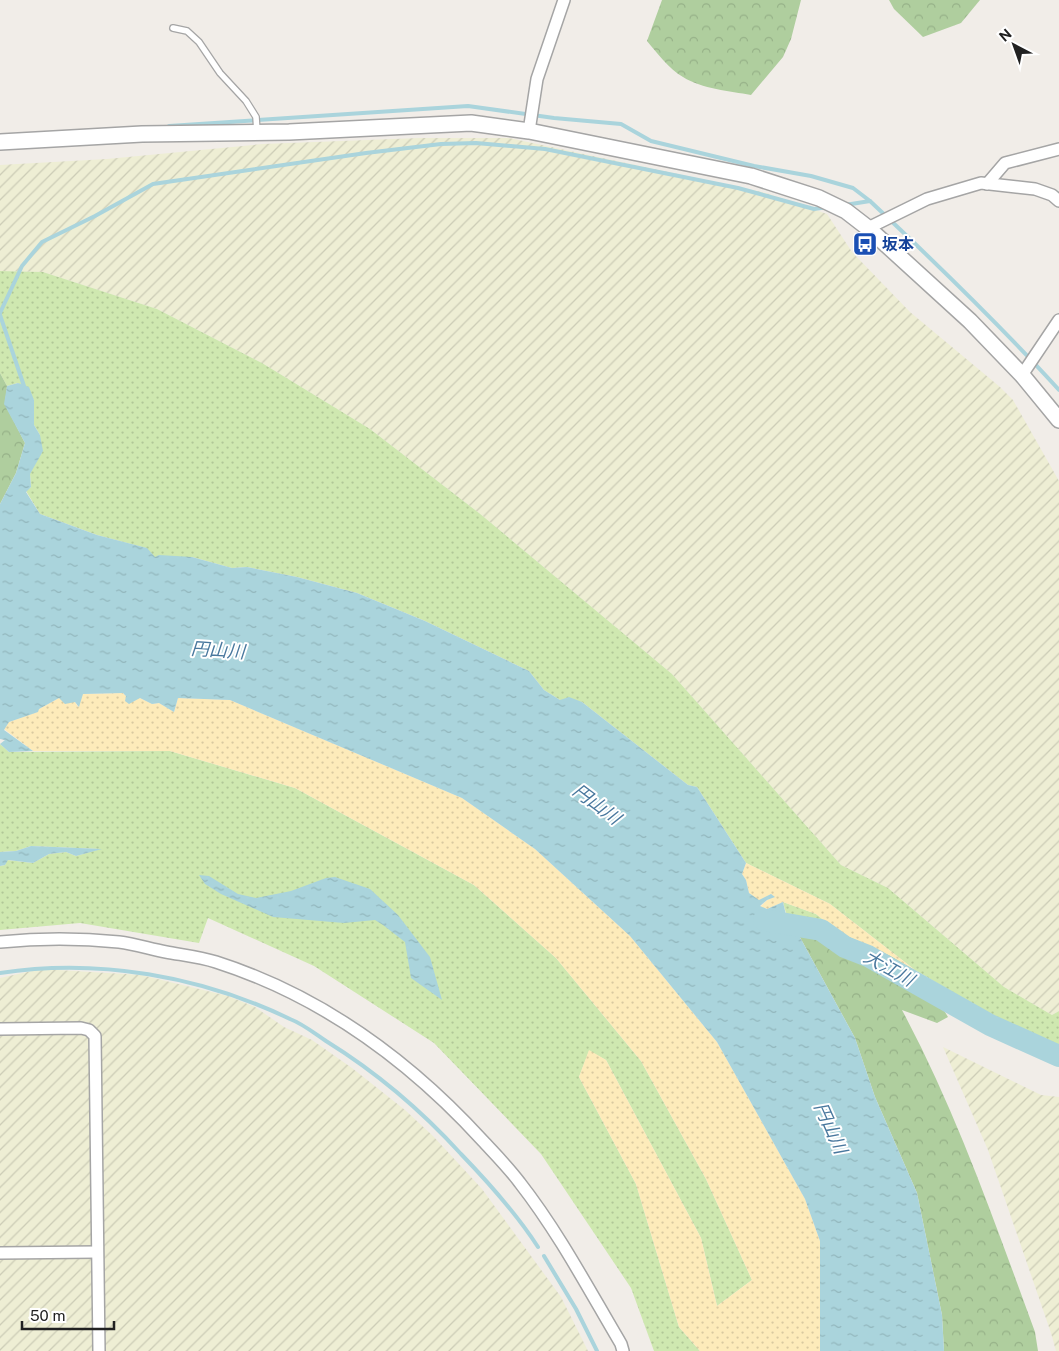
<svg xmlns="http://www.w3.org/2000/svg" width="1059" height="1351" font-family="'Public Sans','Noto Sans JP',sans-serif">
	<defs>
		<pattern id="farmland-furrows" width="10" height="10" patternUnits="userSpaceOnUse" patternTransform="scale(1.25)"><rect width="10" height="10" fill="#eeeed4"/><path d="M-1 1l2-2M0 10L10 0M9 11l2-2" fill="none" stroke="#ccccb6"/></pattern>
		<pattern id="grass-dots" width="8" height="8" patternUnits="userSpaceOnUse" patternTransform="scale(1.25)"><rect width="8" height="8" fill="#cfe8b0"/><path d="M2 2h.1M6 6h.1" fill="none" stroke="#b1c797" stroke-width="1.8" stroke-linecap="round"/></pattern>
		<pattern id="forest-crowns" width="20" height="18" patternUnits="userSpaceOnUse" patternTransform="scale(1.25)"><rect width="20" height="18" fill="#afce9e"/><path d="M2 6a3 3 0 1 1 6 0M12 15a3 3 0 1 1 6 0" fill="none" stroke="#96b188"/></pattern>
		<pattern id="sand-dots" width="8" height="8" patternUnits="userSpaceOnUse" patternTransform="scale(1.25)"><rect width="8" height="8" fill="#fdebba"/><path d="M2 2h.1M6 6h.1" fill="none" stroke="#d9c9a0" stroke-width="1.8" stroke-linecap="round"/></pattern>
		<pattern id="water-ripples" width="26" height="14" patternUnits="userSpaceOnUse" patternTransform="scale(1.25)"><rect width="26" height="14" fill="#aad4dc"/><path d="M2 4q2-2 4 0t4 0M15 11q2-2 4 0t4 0" fill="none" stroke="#92b6bc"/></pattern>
	</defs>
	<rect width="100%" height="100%" fill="#f1ede8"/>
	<g fill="url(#farmland-furrows)">
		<polygon points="420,138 509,138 766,193 827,214 852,252 910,312 1000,387 1013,400 1059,481 1059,1011 1052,1015 1004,987 888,888 841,865 672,674 479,513 370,429 262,363 157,309 43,272 0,271 0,165 107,159 263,144"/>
		<polygon points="41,969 141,975 228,996 255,1007 284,1027 312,1040 352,1068 405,1110 433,1136 482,1189 561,1297 588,1351 0,1351 0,978"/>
		<polygon points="943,1047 1041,1095 1059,1097 1059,1351 1056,1351 1051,1333 988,1150"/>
	</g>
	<g fill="url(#grass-dots)">
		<polygon points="0,271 43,272 157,309 262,363 370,429 479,513 672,674 841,865 888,888 1004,987 1052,1015 1059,1011 1059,1045 1018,1031 915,970 830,904 746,863 697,787 688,785 582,702 560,700 544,690 529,671 425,621 357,593 297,577 247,567 232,568 192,557 155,558 146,548 97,535 40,514 26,491 31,487 30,474 40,435 34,425 34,400 18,383 7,386 0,373"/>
		<polygon points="0,744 9,752 170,751 295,788 474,885 556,958 641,1061 706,1179 752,1280 717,1306 701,1238 606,1060 589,1051 579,1077 636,1184 679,1327 700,1351 654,1351 631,1288 541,1154 434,1043 314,966 208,918 199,943 80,923 0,930 0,866 5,865 7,860 33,863 49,854 66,852 76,856 100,849 31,846 16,851 0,852"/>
		<path d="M783,902l33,12 23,18c-33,1 -47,8 -56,-30z"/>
	</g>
	<g fill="url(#forest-crowns)">
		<path d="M662,0h139l-10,39 -8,18 -32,38c-21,-4 -49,-6 -68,-18 -14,-8 -26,-24 -36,-36z"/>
		<polygon points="889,0 980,0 961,23 923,37 894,9"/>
		<polygon points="0,373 7,386 5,404 25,443 16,473 0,504"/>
		<path d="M796,930l8,3 35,-1 50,23 26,15 13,14 20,33 -11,6 -35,-13c55,103 93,213 133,322l3,19h-94l-2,-36 -25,-122 -42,-96 -20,-59z"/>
	</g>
	<g fill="url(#sand-dots)">
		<polygon points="123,693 126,696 140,698 152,704 159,703 174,712 178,698 230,700 462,798 535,849 630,936 717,1042 805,1199 820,1241 820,1351 700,1351 679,1327 636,1184 579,1077 589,1050 606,1060 701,1238 717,1306 752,1280 706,1179 641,1061 556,958 474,885 295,788 170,751 33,751 4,729 9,722 37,712 39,709 59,698 75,702 78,707 82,694"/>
		<polygon points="746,863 830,904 915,970 889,955 839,932 816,914 783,902 768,909 760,907 767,900 774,897 771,894 759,901 749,893 746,880 742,874"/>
	</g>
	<g fill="url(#water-ripples)">
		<polygon points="18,383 29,387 34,400 34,425 40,435 43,451 30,474 31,487 26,492 40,514 97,535 147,548 155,557 159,555 192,557 232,568 247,567 297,577 357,593 425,621 529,671 544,690 560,700 569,697 582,702 688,785 697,787 746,863 742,874 746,880 749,893 759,900 771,894 775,897 767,900 760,906 767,909 783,902 786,915 796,930 855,1038 875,1097 917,1193 942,1315 944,1351 820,1351 820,1241 805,1199 717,1042 630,936 535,849 462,798 230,700 178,698 174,712 159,703 152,704 140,698 129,704 125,701 126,696 123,693 83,694 79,707 75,702 65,704 59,698 39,709 38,712 9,722 4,730 33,751 9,752 0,744 5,740 0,739 0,504 16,473 25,443 4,404 7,386"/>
		<polygon points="31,846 102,849 76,856 66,852 49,854 33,863 8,860 5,865 0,866 0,852 16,851"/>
		<polygon points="199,875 209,876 238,894 256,898 291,891 326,878 335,877 370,889 398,915 430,957 442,1000 411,978 405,942 383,925 375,920 344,923 273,917 221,894 205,884"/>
	</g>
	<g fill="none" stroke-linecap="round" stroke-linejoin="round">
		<g stroke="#aad4dc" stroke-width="4">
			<polyline points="169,126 468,106 554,118 621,124 651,141 754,166 811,176 853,188 870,201"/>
			<path d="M845,205l25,-4c65,61 129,123 189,189"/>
			<polyline points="0,313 22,266 42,242 95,216 153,184 366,153 441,144 476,143 545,149 738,188 814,209 828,207"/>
			<polyline points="0,315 25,389"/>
			<path d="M0,973c98,-15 201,3 290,46 13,5 24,14 36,22 50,31 95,69 135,113 28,29 55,59 77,93"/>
			<polyline points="544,1256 576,1309 597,1351"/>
		</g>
		<polyline stroke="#aad4dc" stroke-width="22" points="764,920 821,930 845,947 868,956 990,1025 1059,1056"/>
		<defs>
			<polyline id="service" points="173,28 187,31 199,42 220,73 246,101 256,117 257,132"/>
			<g id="minor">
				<polyline points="529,131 537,79 564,0"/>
				<polyline points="987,184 1005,163 1059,149"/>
				<polyline points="868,228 927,199 981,183 1035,189 1052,195 1059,201"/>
				<polyline points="1022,375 1059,320"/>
				<path d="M0,942c39,-4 80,-4 119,0 16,2 31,7 47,10 16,3 34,5 50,10 106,34 193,98 267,179 13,14 26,27 37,42 39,50 69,107 101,161l2,7"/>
				<polyline points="0,1029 81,1028 89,1030 95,1036 99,1351"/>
				<polyline points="0,1253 97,1252"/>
			</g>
			<polyline id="tertiary" points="0,142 142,134 289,132 471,123 529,131 751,176 819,198 846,211 868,228 970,321 1022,375 1059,420"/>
		</defs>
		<use href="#service" stroke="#a5a5a5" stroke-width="8"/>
		<use href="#minor" stroke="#a5a5a5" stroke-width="14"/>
		<use href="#tertiary" stroke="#a5a5a5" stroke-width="18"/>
		<use href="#service" stroke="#fff" stroke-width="5.5"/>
		<use href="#minor" stroke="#fff" stroke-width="11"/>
		<use href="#tertiary" stroke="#fff" stroke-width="15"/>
	</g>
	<defs>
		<symbol id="bus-square" viewBox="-11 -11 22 22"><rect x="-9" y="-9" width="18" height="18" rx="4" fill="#1a4fb4" stroke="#fff"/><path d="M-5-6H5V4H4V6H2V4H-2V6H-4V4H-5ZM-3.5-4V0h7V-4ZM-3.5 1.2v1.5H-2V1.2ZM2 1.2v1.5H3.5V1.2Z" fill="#fff"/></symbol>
	</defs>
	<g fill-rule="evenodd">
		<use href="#bus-square" x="851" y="230" width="28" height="28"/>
	</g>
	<g text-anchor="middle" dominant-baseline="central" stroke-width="4" stroke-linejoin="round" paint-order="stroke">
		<g font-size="16" font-weight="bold" fill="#164399" stroke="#fff" text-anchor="start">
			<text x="882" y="244">坂本</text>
		</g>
		<g font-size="18" font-style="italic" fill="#49789e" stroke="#fff">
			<text transform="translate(218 650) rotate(4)">円山川</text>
			<text transform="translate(597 804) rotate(37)">円山川</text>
			<text transform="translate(889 968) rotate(29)">大江川</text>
			<text transform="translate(831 1128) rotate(66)">円山川</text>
		</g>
	</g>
	<g transform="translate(1014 45) rotate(319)" stroke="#ffffff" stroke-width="4" paint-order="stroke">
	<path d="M0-4L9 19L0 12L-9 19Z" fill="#212121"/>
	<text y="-8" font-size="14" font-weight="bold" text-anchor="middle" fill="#212121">N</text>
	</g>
	<path d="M22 1321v8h92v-8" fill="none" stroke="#212121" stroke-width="2.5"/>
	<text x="30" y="1321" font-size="15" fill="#212121" stroke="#ffffff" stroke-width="4" paint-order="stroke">50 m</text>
</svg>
